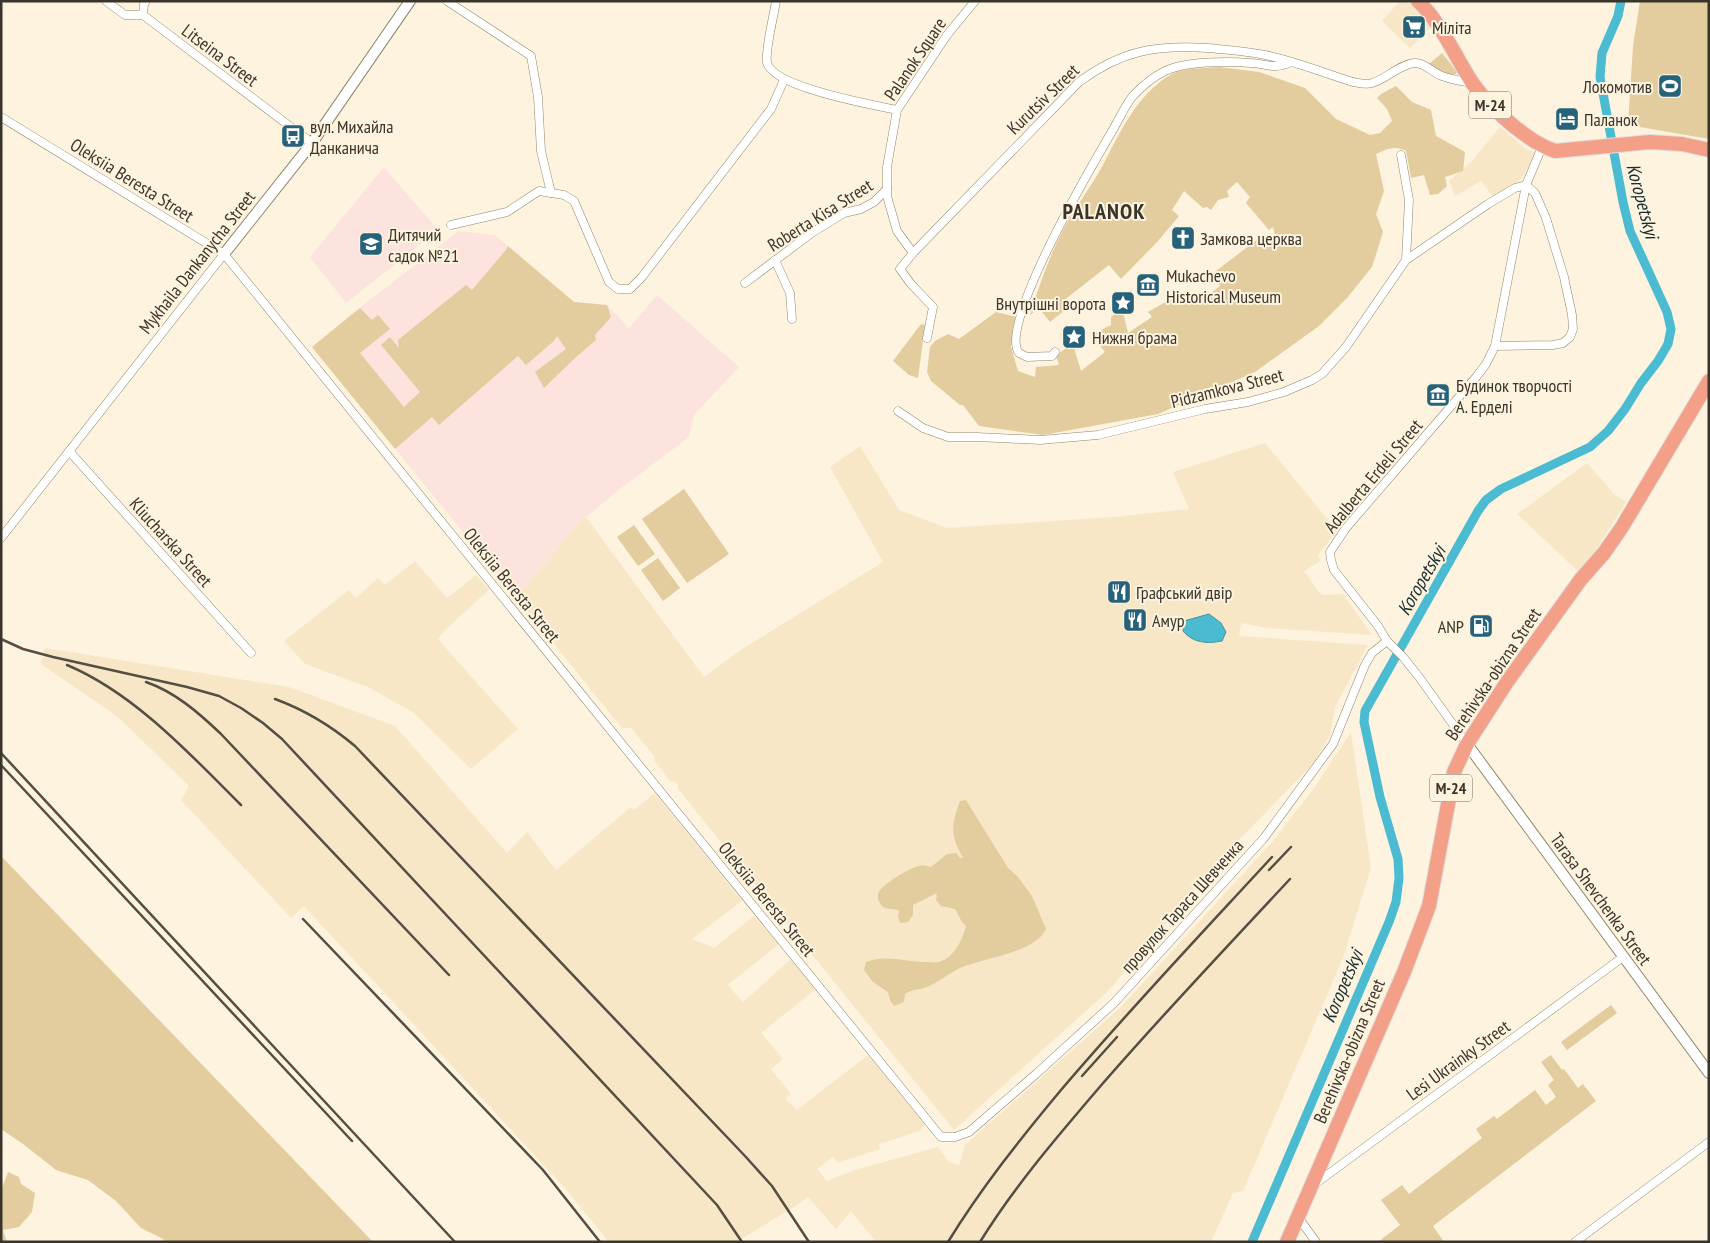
<svg xmlns="http://www.w3.org/2000/svg" width="1710" height="1243" font-family="'PT Sans Narrow',sans-serif">
	<rect width="100%" height="100%" fill="#fdf3de"/>
	<g fill="#f8e7c7">
		<polygon points="1400,1 1410,3 1431,27 1410,48 1382,21"/>
		<polygon points="1500,127 1525,148 1538,154 1517,184 1494,198 1481,181 1455,196 1449,181 1471,162"/>
		<polygon points="1265,443 1337,531 1318,555 1320,561 1304,571 1319,592 1323,595 1343,594 1372,635 1267,628 1241,623 1239,636 1368,645 1335,707 1330,735 1312,765 1228,851 1108,991 954,1130 678,789 678,785 675,781 670,781 654,760 654,756 631,728 622,728 517,598 575,526 586,517 704,677 739,651 883,562 830,467 860,446 899,510 947,528 1113,517 1189,509 1173,472"/>
		<polygon points="1587,463 1615,495 1626,502 1581,574 1517,514"/>
		<polygon points="415,561 447,598 476,575 489,590 445,630 438,639 518,729 471,769 414,713 368,687 305,664 284,641 349,590 356,598 378,578 385,585"/>
		<polygon points="45,648 289,687 395,726 507,853 527,832 556,870 631,807 634,810 655,793 742,901 692,939 714,948 754,916 779,944 728,985 743,1002 791,959 816,989 761,1033 783,1059 771,1069 791,1094 786,1099 797,1110 868,1055 925,1124 920,1131 879,1144 880,1149 838,1163 833,1157 817,1169 827,1181 855,1170 938,1147 949,1162 959,1165 965,1145 1121,1007 1274,840 1314,788 1351,732 1371,868 1343,958 1243,1191 1233,1193 1211,1242 876,1242 851,1211 836,1229 808,1197 797,1205 737,1242 609,1242 564,1187 304,906 291,918 181,800 189,786 118,717 41,664"/>
	</g>
	<g fill="#fde3dd">
		<polygon points="384,167 438,230 346,303 310,257"/>
		<polygon points="459,231 495,235 573,302 607,305 629,328 657,295 739,367 694,415 689,437 620,489 575,526 517,598 312,347 354,312"/>
	</g>
	<g fill="#e3cc9e">
		<polygon points="1640,1 1709,1 1709,139 1628,125 1633,46"/>
		<polygon points="1442,53 1457,72 1456,74 1447,75 1429,64"/>
		<path d="M1219,67l40,5 46,16 31,31 34,16 10,-2 12,-12 -5,-12 -10,-11 4,-4 15,-8 16,16 19,8 5,26 29,16 -2,19 -18,6 2,9 -9,8 -8,1 -6,-20 -13,3 -5,-27c-11,-6 -19,-2 -30,3l8,37 -8,23 7,18 -11,35 -25,31 -28,28 -64,46 -97,42 -115,21 -64,-9 -16,-21h-3l-29,-24 -4,-9 3,-25 5,-6 13,-7 11,5 37,-27 20,5 -5,30 7,24 17,6 1,-10 23,-2 -3,-9 20,-16 3,3 -5,5 7,23 24,-19 -15,-19 9,-2 12,-6v-8l14,-12 2,3 -4,4 5,21 24,-16 -4,-5 19,-11 18,-7 2,5 19,-2 14,-11 -8,-12 46,-35 5,7 10,-3 5,1 3,-2v-4l-6,-3 -2,-8 -4,3 -23,-27 4,-6 -13,-15 -10,9 2,6 -11,3 -7,10 -4,-3 -4,1 -19,-17 -12,19 7,6 -21,25 -37,38 -12,-14 -46,36 -1,4 8,1 -20,16 -11,-14 -9,7c9,-29 19,-58 33,-85 12,-23 28,-43 40,-65 18,-34 33,-69 67,-90 11,-7 36,-7 49,-8z"/>
		<polygon points="508,246 574,302 607,305 611,317 595,335 596,340 575,358 544,388 535,372 566,349 557,336 554,341 526,365 518,356 439,425 432,417 395,449 312,347 360,308 372,320 378,315 390,329 360,353 404,407 420,392 381,345 390,337 399,348 398,340 466,285 472,290 505,251"/>
		<polygon points="921,324 925,325 918,378 909,375 893,361"/>
		<polygon points="684,489 729,554 687,583 642,519"/>
		<polygon points="634,525 655,554 638,566 617,537"/>
		<polygon points="658,558 680,588 663,601 641,570"/>
		<path d="M966,800l42,68 10,9 14,19 14,33c-11,24 -63,29 -86,39 -12,6 -21,14 -33,19 -8,3 -15,2 -22,7l-1,8 -10,4 -4,-6 -2,-8 -15,-10 -9,-12 2,-8c20,-8 40,0 61,0 3,0 9,1 12,0 15,-4 24,-23 27,-36l-4,-4 -7,-13 -14,-3 -5,-6 1,-7 -24,12v10l-5,7 -8,1 -2,-6 1,-6c-6,-4 -13,0 -18,-6 -2,-3 -4,-7 -3,-11 2,-9 32,-26 41,-28 4,-1 9,0 12,1l16,-13 9,-1 4,5h3c-13,-23 -12,-32 -3,-57z"/>
		<polygon points="1,856 373,1242 165,1242 163,1239 141,1228 116,1201 88,1180 56,1170 23,1144 1,1129"/>
		<polygon points="1611,1005 1617,1013 1567,1050 1561,1042"/>
		<polygon points="1551,1055 1562,1070 1564,1069 1578,1088 1583,1084 1596,1101 1433,1226 1444,1242 1378,1242 1400,1225 1381,1200 1402,1185 1409,1194 1482,1138 1476,1129 1494,1116 1497,1119 1535,1090 1546,1105 1556,1097 1548,1085 1554,1080 1541,1062"/>
		<polygon points="8,1172 19,1177 21,1184 35,1193 32,1212 19,1227 3,1230 7,1242 1,1242 1,1191"/>
	</g>
	<path fill="#4abbd1" stroke="#45939f" d="M1209,614l12,9 5,9 -4,9c-15,3 -29,2 -39,-10l1,-10z"/>
	<g fill="none" stroke-linecap="round" stroke-linejoin="round">
		<polyline stroke="#4abbd1" stroke-width="9" points="1252,1242 1389,922 1396,902 1399,878 1398,859 1380,797 1364,722 1365,711 1478,511 1486,500 1501,489 1590,447 1608,431 1625,409 1641,383 1658,361 1668,344 1671,329 1667,312 1630,231 1623,202 1600,77 1602,53 1618,16 1621,1"/>
		<defs>
			<g id="minor">
				<polyline points="106,1 125,15 143,15 312,143"/>
				<polyline points="447,1 531,56 538,97 541,151 551,193"/>
				<path d="M776,1c-2,14 -11,49 -9,61 4,25 106,43 130,48"/>
				<polyline points="143,15 144,4 146,1"/>
				<polyline points="1,117 224,254 941,1137 955,1137 969,1132 1036,1074 1114,1003 1264,838 1333,744 1365,665 1372,653 1387,641"/>
				<polyline points="451,225 507,212 539,191 564,195 574,201 609,282 618,289 630,289 642,277 771,109 784,80"/>
				<polyline points="913,253 897,231 887,196 887,167 897,110 947,35 975,1"/>
				<polyline points="775,260 790,293 792,319"/>
				<polyline points="1406,260 1488,204 1515,188 1526,185"/>
				<polyline points="745,283 813,232 844,213 861,209 874,202 887,189"/>
				<path d="M927,338l6,-31 -22,-23 -11,-15 13,-16 166,-171c43,-32 77,-37 129,-34 19,2 38,3 57,7 30,6 59,18 88,27 6,1 13,3 19,1 15,-4 26,-18 42,-20 10,-1 19,10 28,13 10,4 20,5 31,7"/>
				<polyline points="1495,346 1553,345 1563,343 1570,337 1573,329 1572,315 1564,277 1546,218 1535,193 1526,185"/>
				<path d="M1055,352l-3,4 -25,1 -8,-4c-22,-27 74,-189 92,-220 7,-11 13,-26 21,-36 9,-10 21,-20 33,-26 21,-10 63,-10 86,-8 18,1 22,7 40,-1"/>
				<polyline points="898,411 923,428 948,437 977,437 1040,440 1098,435 1205,409 1248,402 1284,392 1312,380 1322,374 1346,347 1406,260 1409,200 1401,155"/>
				<polyline points="69,451 251,653"/>
				<polyline points="1,538 224,254"/>
				<polyline points="1467,744 1419,677 1403,657 1387,641 1378,626 1334,570 1331,560 1330,552 1346,528 1477,376 1486,364 1495,346 1526,185 1542,147"/>
				<polyline points="1315,1184 1623,957"/>
				<polyline points="1298,1217 1316,1242"/>
				<polyline points="1575,1242 1709,1142"/>
			</g>
			<g id="tertiary">
				<polyline points="224,254 312,143 410,1"/>
				<polyline points="1467,744 1709,1073"/>
			</g>
			<g id="trunk">
				<path d="M1418,1c23,22 36,53 53,80 12,18 28,33 45,47 13,10 24,18 39,23l95,-9 32,2 27,6"/>
				<polyline points="1287,1242 1404,972 1429,906 1454,772 1467,744 1507,682 1581,579 1604,553 1622,527 1709,381"/>
			</g>
		</defs>
		<use href="#minor" stroke="#91866e" stroke-width="9"/>
		<use href="#tertiary" stroke="#91866e" stroke-width="12"/>
		<use href="#trunk" stroke="#dfdfdd" stroke-width="16"/>
		<use href="#minor" stroke="#fff" stroke-width="8"/>
		<use href="#tertiary" stroke="#fff" stroke-width="10"/>
		<use href="#trunk" stroke="#f4a088" stroke-width="14"/>
		<g stroke="#544e43" stroke-width="2.5">
			<polyline points="1,639 23,649 53,657 187,687 219,696 241,708 263,723 282,739 717,1205 742,1242"/>
			<path d="M67,665c67,28 124,90 174,140"/>
			<path d="M146,682c29,10 53,31 75,52l228,241"/>
			<path d="M275,699c30,11 55,26 80,47l390,410 27,30 37,56"/>
			<polyline points="1,753 455,1242"/>
			<polyline points="1,765 352,1141"/>
			<polyline points="1269,870 1291,847"/>
			<polyline points="303,919 543,1170 600,1242"/>
			<polyline points="1082,1076 1117,1037"/>
			<path d="M948,1242c33,-54 73,-104 113,-152 68,-80 140,-156 211,-233"/>
			<path d="M980,1242c34,-55 76,-104 118,-153 62,-72 128,-141 192,-210"/>
		</g>
	</g>
	<defs>
		<symbol id="supermarket-square" viewBox="-11 -11 22 22"><rect x="-9" y="-9" width="18" height="18" rx="4" fill="#26627a" stroke="#fdf3de"/><path d="M-6-5.5h2.5l.6 2H6L4.5 2H-2.5L-4.4-4H-6ZM-1.5 3.2a1.3 1.3 0 1 0 .1 0ZM3 3.2a1.3 1.3 0 1 0 .1 0Z" fill="#fff"/></symbol>
		<symbol id="stadium-square" viewBox="-11 -11 22 22"><rect x="-9" y="-9" width="18" height="18" rx="4" fill="#26627a" stroke="#fdf3de"/><path d="M0-5a6.5 5 0 1 0 0 10a6.5 5 0 1 0 0-10ZM-3.5-1.8h7v3.6h-7Z" fill="#fff"/></symbol>
		<symbol id="hotel-square" viewBox="-11 -11 22 22"><rect x="-9" y="-9" width="18" height="18" rx="4" fill="#26627a" stroke="#fdf3de"/><path d="M-6-4.5h1.5V1H6V5H4.5V3h-9V5H-6ZM-4 0a1.8 1.8 0 1 1 3.6 0ZM.5 0V-2.5h3Q6-2.5 6 0Z" fill="#fff"/></symbol>
		<symbol id="bus-square" viewBox="-11 -11 22 22"><rect x="-9" y="-9" width="18" height="18" rx="4" fill="#26627a" stroke="#fdf3de"/><path d="M-5-6H5V4H4V6H2V4H-2V6H-4V4H-5ZM-3.5-4V0h7V-4ZM-3.5 1.2v1.5H-2V1.2ZM2 1.2v1.5H3.5V1.2Z" fill="#fff"/></symbol>
		<symbol id="church-square" viewBox="-11 -11 22 22"><rect x="-9" y="-9" width="18" height="18" rx="4" fill="#26627a" stroke="#fdf3de"/><path d="M-1.2-6h2.4v3.5h3.3v2.4h-3.3V6h-2.4V-.1h-3.3v-2.4h3.3Z" fill="#fff"/></symbol>
		<symbol id="school-square" viewBox="-11 -11 22 22"><rect x="-9" y="-9" width="18" height="18" rx="4" fill="#26627a" stroke="#fdf3de"/><path d="M0-5L7-2L0 1L-7-2ZM-4 1L0 2.5L4 1V4Q0 6-4 4Z" fill="#fff"/></symbol>
		<symbol id="museum-square" viewBox="-11 -11 22 22"><rect x="-9" y="-9" width="18" height="18" rx="4" fill="#26627a" stroke="#fdf3de"/><path d="M0-6L6-3V-2H-6V-3ZM-5-1h2V3h-2ZM-1-1h2V3h-2ZM3-1h2V3H3ZM-6 4H6V6H-6Z" fill="#fff"/></symbol>
		<symbol id="sight-square" viewBox="-11 -11 22 22"><rect x="-9" y="-9" width="18" height="18" rx="4" fill="#26627a" stroke="#fdf3de"/><path d="M0-6L1.8-2.2L6-1.7L2.9 1.2L3.7 5.4L0 3.3L-3.7 5.4L-2.9 1.2L-6-1.7L-1.8-2.2Z" fill="#fff"/></symbol>
		<symbol id="restaurant-square" viewBox="-11 -11 22 22"><rect x="-9" y="-9" width="18" height="18" rx="4" fill="#26627a" stroke="#fdf3de"/><path d="M-5-6h1v4h1v-4h1v4h1v-4h1v5L-1.5 .5V6h-2V.5L-5-1ZM5-6V6H3V1.5H1.5Q1.5-4 5-6Z" fill="#fff"/></symbol>
		<symbol id="fuel-square" viewBox="-11 -11 22 22"><rect x="-9" y="-9" width="18" height="18" rx="4" fill="#26627a" stroke="#fdf3de"/><path d="M-5.5-6h7V0h2V4h1.3V-2.5L3-4.5l.8-.8L6-3V5H2.5V1h-1V6h-7ZM-4.2-4.7v3.2H.2V-4.7Z" fill="#fff"/></symbol>
	</defs>
	<g fill-rule="evenodd">
		<use href="#supermarket-square" x="1400" y="13" width="28" height="28"/>
		<use href="#stadium-square" x="1656" y="72" width="28" height="28"/>
		<use href="#hotel-square" x="1553" y="105" width="28" height="28"/>
		<use href="#bus-square" x="279" y="122" width="28" height="28"/>
		<use href="#church-square" x="1169" y="224" width="28" height="28"/>
		<use href="#school-square" x="357" y="230" width="28" height="28"/>
		<use href="#museum-square" x="1134" y="271" width="28" height="28"/>
		<use href="#sight-square" x="1109" y="289" width="28" height="28"/>
		<use href="#sight-square" x="1060" y="323" width="28" height="28"/>
		<use href="#museum-square" x="1424" y="381" width="28" height="28"/>
		<use href="#restaurant-square" x="1105" y="578" width="28" height="28"/>
		<use href="#restaurant-square" x="1121" y="606" width="28" height="28"/>
		<use href="#fuel-square" x="1467" y="612" width="28" height="28"/>
	</g>
	<g text-anchor="middle" dominant-baseline="central" stroke-width="4" stroke-linejoin="round" paint-order="stroke">
		<g fill="#fdf3de" stroke="#746e61" stroke-width="1">
			<rect x="1469" y="91.5" width="42" height="27" rx="4"/>
			<rect x="1430" y="774.5" width="42" height="27" rx="4"/>
		</g>
		<g font-size="16" font-weight="bold" fill="#3a352b">
			<text x="1490" y="105">М-24</text>
			<text x="1451" y="788">М-24</text>
		</g>
		<g font-size="18" fill="#3a352b" stroke="#fdf3de" text-anchor="start">
			<text x="1432" y="27">Міліта</text>
			<text x="1652" y="86" text-anchor="end">Локомотив</text>
			<text x="1584" y="119">Паланок</text>
			<text x="310" y="126">вул. Михайла<tspan x="310" dy="21">Данканича</tspan></text>
			<text x="388" y="234">Дитячий<tspan x="388" dy="21">садок №21</tspan></text>
			<text x="1200" y="238">Замкова церква</text>
			<text x="1166" y="275">Mukachevo<tspan x="1166" dy="21">Historical Museum</tspan></text>
			<text x="1106" y="303" text-anchor="end">Внутрішні ворота</text>
			<text x="1092" y="337">Нижня брама</text>
			<text x="1456" y="385">Будинок творчості<tspan x="1456" dy="21">А. Ерделі</tspan></text>
			<text x="1136" y="592">Графський двір</text>
			<text x="1152" y="620">Амур</text>
			<text x="1464" y="626" text-anchor="end">ANP</text>
		</g>
		<g font-size="18" fill="#3a352b" stroke="#fdf3de">
			<text transform="translate(220 55) rotate(37)">Litseina Street</text>
			<text transform="translate(915 59) rotate(-56)">Palanok Square</text>
			<text transform="translate(1043 99) rotate(-44)">Kurutsiv Street</text>
			<text transform="translate(132 180) rotate(32)">Oleksiia Beresta Street</text>
			<text transform="translate(820 215) rotate(-32)">Roberta Kisa Street</text>
			<text transform="translate(197 262) rotate(-52)">Mykhaila Dankanycha Street</text>
			<text transform="translate(1227 388) rotate(-14)">Pidzamkova Street</text>
			<text transform="translate(1373 476) rotate(-50)">Adalberta Erdeli Street</text>
			<text transform="translate(171 542) rotate(48)">Kliucharska Street</text>
			<text transform="translate(512 585) rotate(51)">Oleksiia Beresta Street</text>
			<text transform="translate(1493 674) rotate(-56)">Berehivska-obizna Street</text>
			<text transform="translate(767 899) rotate(51)">Oleksiia Beresta Street</text>
			<text transform="translate(1601 899) rotate(54)">Tarasa Shevchenka Street</text>
			<text transform="translate(1182 906) rotate(-48)">провулок Тараса Шевченка</text>
			<text transform="translate(1349 1051) rotate(-67)">Berehivska-obizna Street</text>
			<text transform="translate(1458 1060) rotate(-36)">Lesi Ukrainky Street</text>
		</g>
		<g font-size="19" font-style="italic" fill="#192d31" stroke="#fdf3de">
			<text transform="translate(1643 201) rotate(75)">Koropetskyi</text>
			<text transform="translate(1421 580) rotate(-60)">Koropetskyi</text>
			<text transform="translate(1342 986) rotate(-67)">Koropetskyi</text>
		</g>
		<g font-size="22" font-weight="bold" letter-spacing="1" fill="#3a352b" stroke="#fdf3de">
			<text x="1104" y="211">PALANOK</text>
		</g>
	</g>
	<rect width="1710" height="1243" fill="none" stroke="#3a352b" stroke-width="5"/>
</svg>
